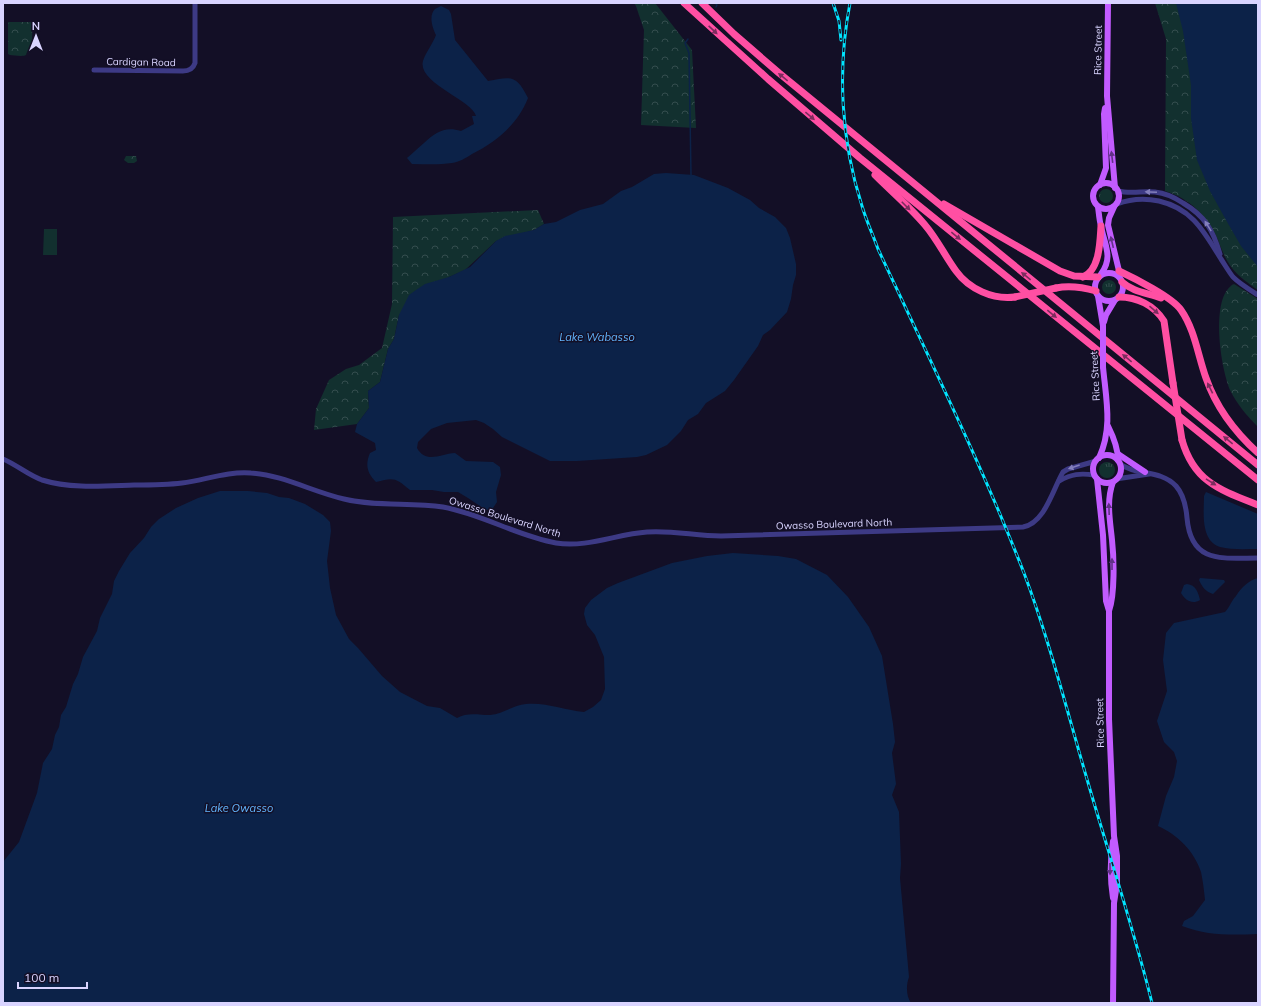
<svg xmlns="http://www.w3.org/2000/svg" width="1261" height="1006" font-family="Mulish,sans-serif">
	<defs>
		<pattern id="grass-tufts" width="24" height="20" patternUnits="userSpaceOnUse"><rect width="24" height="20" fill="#12302f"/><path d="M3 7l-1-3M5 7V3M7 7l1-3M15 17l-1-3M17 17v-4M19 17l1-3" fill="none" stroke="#344d4e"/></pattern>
		<pattern id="forest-crowns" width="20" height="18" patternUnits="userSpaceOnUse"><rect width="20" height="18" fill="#12302f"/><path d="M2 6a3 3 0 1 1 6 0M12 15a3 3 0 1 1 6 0" fill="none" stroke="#344d4e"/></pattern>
	</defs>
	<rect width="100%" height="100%" fill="#130f26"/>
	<g fill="url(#grass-tufts)">
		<circle cx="1106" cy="196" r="7"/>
		<circle cx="1109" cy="287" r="7"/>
		<circle cx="1107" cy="470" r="8"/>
	</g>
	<g fill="url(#forest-crowns)">
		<polygon points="634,3 655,3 692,50 696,128 641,125 644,30 636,6"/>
		<path d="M1155,3h103v287c-10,-7 -19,-13 -26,-22 -7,-9 -10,-18 -14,-28 -10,-24 -29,-42 -53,-49l1,-152z"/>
		<path d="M8,22h24c0,8 2,30 -6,33 -4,2 -12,0 -16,0l-2,-1z"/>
		<polygon points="126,156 136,156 137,161 134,163 128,163 124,160"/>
		<polygon points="538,210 544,224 534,230 496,241 465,270 449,277 399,315 394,339 388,349 380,382 368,391 369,408 357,424 314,430 316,409 329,380 346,369 359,365 382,348 392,304 393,217"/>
		<path d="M1234,284l24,15v128c-11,-11 -21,-23 -28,-37 -9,-20 -21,-94 4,-106z"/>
	</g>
	<polygon fill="#12302f" points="44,229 57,229 57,255 43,255"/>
	<g fill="#0c2248">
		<polygon points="1176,3 1258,3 1258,267 1241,246 1226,220 1210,191 1197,160 1191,118 1191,85 1183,31"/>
		<path d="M441,6l8,4 2,4 4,26 33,41c23,-4 28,-7 40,17 -10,26 -32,44 -56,56 -6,4 -13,8 -20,9 -13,2 -27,1 -40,1l-5,-6c6,-5 11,-10 17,-15 12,-11 21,-17 37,-12l13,-7 -2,-8h4c-4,-16 -59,-33 -53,-55 2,-7 10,-18 13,-26 -3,-6 -8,-19 -1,-26 2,-1 4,-2 6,-3z"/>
		<path d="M666,173l28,2 34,13 22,12 9,8 16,9 11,11 4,10 6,26v11l-3,10 -2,14 -4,13 -17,18 -7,5 -5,11 -24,34 -9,11 -19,12 -8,11 -10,6 -7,11 -14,14 -21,10 -9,2 -60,4h-27l-48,-24 -9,-8 -9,-6 -8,-3 -29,3 -16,6 -13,13 -1,6c9,16 23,6 38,5l11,8 27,1 7,5 1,8 -5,17 1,10 -4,6 -7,2 -18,-12 -10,-6h-14l-12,-2h-22c-14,-12 -16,-13 -34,-8 -9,-9 -11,-17 -6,-29l6,-3 -1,-7 -20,-11 2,-8 12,-16 -1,-17 12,-9 8,-33 6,-10 5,-24 10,-20 7,-5 9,-6 24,-7 21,-10 26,-26 9,-5 29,-6 10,-6 12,-2 24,-12 23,-6 18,-13 11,-4 22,-13z"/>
		<path d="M220,491h28l19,2 12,4 10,1 16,6 18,11 7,7 1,9 -4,30 3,27 6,27 13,24 9,9 24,28 18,16 27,14 13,2 17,10c10,-6 22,-3 33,-3 13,-1 23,-10 36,-11 19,-2 39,6 58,8l9,-5 8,-7 4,-11 -1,-32 -9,-22 -8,-10 -3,-11 1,-6 6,-8 16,-12 11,-5 54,-20 35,-7 26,-3 45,3 18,3 31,16 21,22 21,30 13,29 11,68 2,18 -3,11 4,31 -4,11 7,17 2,52 -1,14 9,99c-3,8 -3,19 2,26h-908v-141l16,-20 18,-49 6,-30 9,-14 3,-14 4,-8 2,-12 5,-8 7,-23 5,-10 5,-17 14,-26 3,-13 12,-24 2,-13 5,-10 11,-18 14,-15 7,-11 8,-8 17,-11 22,-10z"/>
		<path d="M1206,492l52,22v35c-12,0 -27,1 -38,-2 -20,-7 -16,-35 -16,-51z"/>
		<path d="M1200,578l24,2 1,2 -12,12c-7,-2 -11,-7 -14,-14z"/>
		<path d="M1258,578v356c-27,1 -50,2 -76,-8l2,-5 9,-5 12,-16c-1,-9 -2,-19 -4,-28 -7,-21 -23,-37 -43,-46l8,-30 8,-19 3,-16 -3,-9 -10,-10 -7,-21 10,-30 -4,-31 3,-27 8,-10 51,-11c5,-5 6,-11 11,-16 5,-8 13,-16 22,-18z"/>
		<path d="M1187,584c9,1 11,8 13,16 -8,5 -15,0 -19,-7l3,-8z"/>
	</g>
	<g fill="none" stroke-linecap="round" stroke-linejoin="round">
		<g stroke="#0c2248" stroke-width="1.5">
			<polyline points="715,3 717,5 716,7"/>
			<polyline points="688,39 685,43 689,53 691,175"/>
		</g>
		<g stroke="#3d3a85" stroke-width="5">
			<path d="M94,70l89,1c6,0 10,-2 12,-8v-60"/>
			<path d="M1118,191c12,3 24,0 37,1 10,1 19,5 28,11 22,13 30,27 37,51"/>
			<path d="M1117,204c13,-5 28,-6 42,-3 34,8 45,31 62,58 4,6 8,13 12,18 7,7 17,13 25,18"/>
			<path d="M3,459c14,6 25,16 39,21 29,9 62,6 92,5 16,0 32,0 48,-2 23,-3 46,-12 69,-10 32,2 62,19 93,26 33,8 66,3 99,8 39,7 74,29 113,36 31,5 61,-9 91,-11 25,-2 49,4 74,4l302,-9c22,-4 30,-38 40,-55l5,-3 28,-8"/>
			<path d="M1120,464c16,12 40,5 56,22 8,9 10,20 11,32 4,46 35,40 71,40"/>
			<polyline points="1116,479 1149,474"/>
			<path d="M1059,481c13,-7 21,-8 35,-6"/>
		</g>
		<g stroke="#c25bff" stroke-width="6">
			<polyline points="1108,3 1107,96 1115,188"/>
			<circle cx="1106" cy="196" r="13"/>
			<polyline points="1100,185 1106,168 1104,114 1105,108"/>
			<path d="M1098,207c1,6 1,12 3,19 3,18 13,31 0,48"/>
			<polyline points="1114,207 1109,218 1108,225 1120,275"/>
			<circle cx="1109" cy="287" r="14"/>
			<polyline points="1098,296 1103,326"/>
			<polyline points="1104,322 1106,315 1115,300"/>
			<path d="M1108,426c5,10 10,23 10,34"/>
			<polyline points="1118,454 1145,472"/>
			<circle cx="1107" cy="469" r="14"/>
			<path d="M1099,458c14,-30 7,-59 4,-91"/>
			<polyline points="1097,479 1103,535 1106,601 1109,611"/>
			<path d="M1113,841c-3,19 -3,38 0,57"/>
			<path d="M1113,1003l1,-100 3,-19v-28l-3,-20 -5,-117v-108c6,-17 5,-53 3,-71 -2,-20 -6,-39 1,-58"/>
		</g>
		<g stroke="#ff4fa3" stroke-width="7">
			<polyline points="684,3 768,79 860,158 1258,480"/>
			<polyline points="702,3 734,34 779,73 1258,465"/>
			<path d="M875,175c16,16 35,32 50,50 12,14 20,31 31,46 13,18 37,29 59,26"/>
			<polyline points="944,204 1060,271 1074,276 1098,277"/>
			<path d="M1119,271c15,7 53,26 62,39 14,20 17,46 25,68 10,29 30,55 52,75"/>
			<path d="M1083,277c17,-7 17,-36 18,-51"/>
			<path d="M1122,282c11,10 26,11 39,16"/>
			<path d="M1056,288c14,-3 26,-1 40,3"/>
			<path d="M1119,297c18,0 35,8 45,24l9,62"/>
			<path d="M1182,440c12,42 38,50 76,65"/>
		</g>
		<defs>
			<g id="rail">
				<polyline points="833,3 839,21 841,40"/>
				<path d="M850,3c-13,67 -9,138 12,203 4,14 11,29 16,43 50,107 103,214 146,324 26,69 44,142 65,213 21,72 45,144 63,217"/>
			</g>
		</defs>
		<use href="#rail" stroke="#00e5ff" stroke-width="3"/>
		<use href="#rail" stroke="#130f26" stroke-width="1.5" stroke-dasharray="4.5" stroke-linecap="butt"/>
		<polyline stroke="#c25bff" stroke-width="6" points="1103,367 1103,326"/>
		<g stroke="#ff4fa3" stroke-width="7">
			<polyline points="1015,297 1056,288"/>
			<polyline points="1173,383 1182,440"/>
		</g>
	</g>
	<defs><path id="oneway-solid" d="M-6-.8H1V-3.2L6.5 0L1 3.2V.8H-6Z"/></defs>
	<g fill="#7d2c5e">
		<use href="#oneway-solid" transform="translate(713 30) rotate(43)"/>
		<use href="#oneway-solid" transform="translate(783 77) rotate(-141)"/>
		<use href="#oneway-solid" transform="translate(810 116) rotate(40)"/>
		<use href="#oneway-solid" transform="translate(906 206) rotate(45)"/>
		<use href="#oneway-solid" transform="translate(956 236) rotate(39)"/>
		<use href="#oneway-solid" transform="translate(1026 276) rotate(-141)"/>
		<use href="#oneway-solid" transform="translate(1154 310) rotate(41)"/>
		<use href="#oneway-solid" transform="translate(1052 314) rotate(39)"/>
		<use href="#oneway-solid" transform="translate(1127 358) rotate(-141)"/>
		<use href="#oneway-solid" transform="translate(1210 388) rotate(-116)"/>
		<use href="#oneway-solid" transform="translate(1228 440) rotate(-141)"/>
		<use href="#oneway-solid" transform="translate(1211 482) rotate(32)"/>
	</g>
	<g fill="#623188">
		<use href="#oneway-solid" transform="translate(1112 157) rotate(-97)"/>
		<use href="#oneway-solid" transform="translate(1112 242) rotate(-103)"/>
		<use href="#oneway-solid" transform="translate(1109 509) rotate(-92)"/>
		<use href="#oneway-solid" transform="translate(1112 564) rotate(-90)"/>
		<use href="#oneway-solid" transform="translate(1110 869) rotate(90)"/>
	</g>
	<g fill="#837fbc">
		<use href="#oneway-solid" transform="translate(1151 192) rotate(-177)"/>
		<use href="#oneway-solid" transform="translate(1208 226) rotate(-122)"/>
		<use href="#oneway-solid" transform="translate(1074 467) rotate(161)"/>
	</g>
	<g text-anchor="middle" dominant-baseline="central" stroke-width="3" stroke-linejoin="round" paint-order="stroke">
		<g font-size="10" fill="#d9d4ff" stroke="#130f26">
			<text transform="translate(1098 50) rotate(-89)">Rice Street</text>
			<text transform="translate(141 62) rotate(1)">Cardigan Road</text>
			<text transform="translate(1095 376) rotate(-93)">Rice Street</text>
			<text transform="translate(505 517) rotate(17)">Owasso Boulevard North</text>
			<text transform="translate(834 524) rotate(-2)">Owasso Boulevard North</text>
			<text transform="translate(1100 723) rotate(-91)">Rice Street</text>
		</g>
		<g font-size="11" font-style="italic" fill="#62b6ff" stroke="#130f26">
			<text x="597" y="337">Lake Wabasso</text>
			<text x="239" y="808">Lake Owasso</text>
		</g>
	</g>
	<rect width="1261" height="1006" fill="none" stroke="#d9d4ff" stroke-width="8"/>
	<g transform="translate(36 36)" stroke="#130f26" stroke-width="3" paint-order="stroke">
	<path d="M0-3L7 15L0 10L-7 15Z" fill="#d9d4ff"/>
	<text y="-6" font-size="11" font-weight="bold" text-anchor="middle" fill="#d9d4ff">N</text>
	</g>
	<path d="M18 982v6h69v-6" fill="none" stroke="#d9d4ff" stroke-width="2"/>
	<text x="24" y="982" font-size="12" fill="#d9d4ff" stroke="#130f26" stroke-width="3" paint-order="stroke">100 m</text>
</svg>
